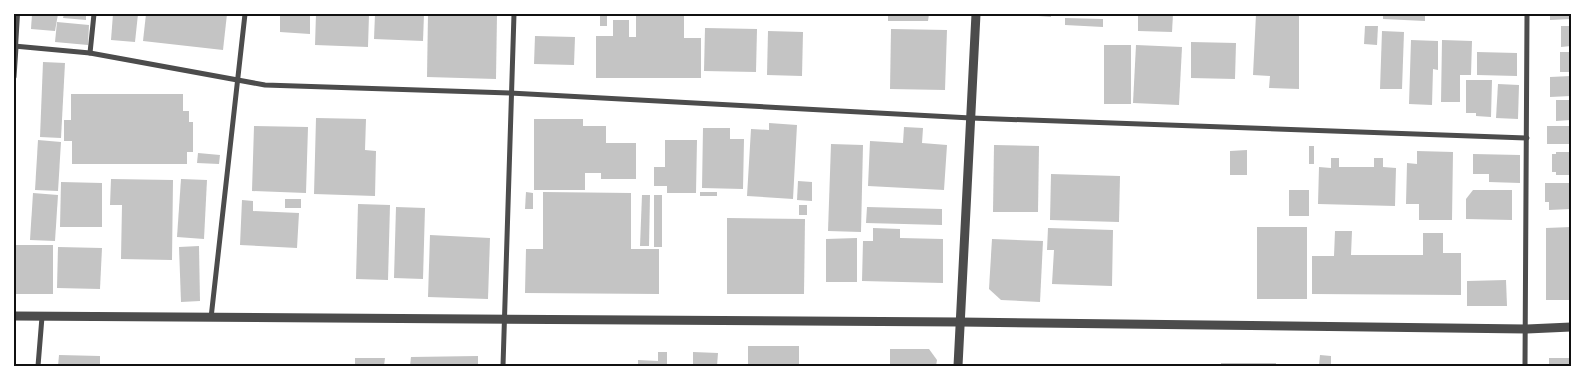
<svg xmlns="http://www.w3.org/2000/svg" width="1585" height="380" font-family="'Noto Sans',sans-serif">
	<rect width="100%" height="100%" fill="#fff"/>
	<g fill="#c4c4c4">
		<polygon points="32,14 58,14 55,31 31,29"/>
		<polygon points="64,14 86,14 86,20 63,18"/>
		<polygon points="113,14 138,14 135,42 111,40"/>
		<polygon points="146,14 227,14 223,50 143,41"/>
		<polygon points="280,14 310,14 310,34 280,32"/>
		<polygon points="316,14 369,14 368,47 315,45"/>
		<polygon points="375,14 424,14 423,41 374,39"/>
		<polygon points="428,14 497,14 496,79 427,77"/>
		<rect x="600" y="14" width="7" height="12"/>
		<polygon points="636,14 684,14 684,38 701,38 701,78 596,78 596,36 613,36 613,20 629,20 629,37 636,37"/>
		<polygon points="888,14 929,14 928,21 888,21"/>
		<polygon points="1013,14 1051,14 1051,17"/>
		<polygon points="1138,14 1173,14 1172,32 1138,31"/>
		<polygon points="1256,14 1299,14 1299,89 1269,88 1270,76 1253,75"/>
		<polygon points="1383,14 1425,14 1425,21 1383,19"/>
		<polygon points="1550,14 1571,14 1571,19 1550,20"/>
		<polygon points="1065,18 1103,19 1103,27 1065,25"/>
		<polygon points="57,22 89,25 88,45 55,42"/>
		<polygon points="1365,26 1378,26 1377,45 1364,44"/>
		<polygon points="1561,26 1571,26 1571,46 1561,47"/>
		<polygon points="705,28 757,29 756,72 704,71"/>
		<polygon points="891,29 947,30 945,90 890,89"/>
		<polygon points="768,31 803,32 802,76 767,75"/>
		<polygon points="1382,31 1404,32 1402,89 1380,89"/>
		<polygon points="535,36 575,37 574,65 534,64"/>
		<polygon points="1411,40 1438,41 1438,70 1433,69 1432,105 1409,104"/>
		<polygon points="1442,40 1472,41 1471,75 1460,75 1460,102 1441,102"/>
		<polygon points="1191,42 1236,43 1235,79 1191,78"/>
		<rect x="1104" y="45" width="27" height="59"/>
		<polygon points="1136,45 1182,47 1179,105 1133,103"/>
		<polygon points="1477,52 1517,53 1517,76 1477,75"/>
		<rect x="1560" y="52" width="11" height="20"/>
		<polygon points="43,62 65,63 61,138 40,137"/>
		<polygon points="1571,76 1571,96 1550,97 1550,77"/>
		<polygon points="1466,80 1492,80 1491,117 1476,116 1476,113 1466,113"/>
		<polygon points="1498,84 1519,85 1518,119 1496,118"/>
		<polygon points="71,94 183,94 183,111 189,111 189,122 193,122 193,152 187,152 187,164 72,164 72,141 64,141 64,120 71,120"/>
		<polygon points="1556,100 1571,100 1571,120 1556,121"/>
		<polygon points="316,118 366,119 365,150 376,151 375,196 314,194"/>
		<polygon points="534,119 583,119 583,126 606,126 606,143 636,143 636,179 601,179 601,173 585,173 585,190 534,190"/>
		<polygon points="769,123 797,125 793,199 747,196 751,129 769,130"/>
		<polygon points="254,126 308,127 306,193 252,191"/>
		<rect x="1547" y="126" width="24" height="18"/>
		<polygon points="904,127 923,128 922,143 947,145 944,190 868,186 870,141 903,143"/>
		<polygon points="703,128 730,128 730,139 744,139 743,189 702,188"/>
		<polygon points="38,140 61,142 58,191 35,190"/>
		<polygon points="665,140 697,140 696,193 667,193 667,186 654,186 654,167 665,167"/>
		<polygon points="831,144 863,145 861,232 828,231"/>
		<polygon points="994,145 1039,146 1038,212 993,212"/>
		<rect x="1309" y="146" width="5" height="18"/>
		<polygon points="1247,150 1247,175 1230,175 1230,151"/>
		<polygon points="1417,151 1453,152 1452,220 1419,220 1419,204 1406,204 1407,163 1417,164"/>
		<polygon points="1556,152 1571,152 1571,175 1556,175 1556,172 1552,172 1552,154 1556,154"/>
		<polygon points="198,153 220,155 219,164 197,163"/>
		<polygon points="1473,154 1520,155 1520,183 1489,182 1489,174 1473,174"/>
		<polygon points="1331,158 1339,158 1339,167 1374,167 1374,158 1383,158 1383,167 1396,168 1395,206 1318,204 1319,167 1331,168"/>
		<polygon points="1051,174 1120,176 1119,222 1050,220"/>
		<polygon points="111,179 173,180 172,260 121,259 122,205 110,205"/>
		<polygon points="181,179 207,180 204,239 177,237"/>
		<polygon points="798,181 812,182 812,201 797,200"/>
		<polygon points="61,182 102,183 102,227 60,227"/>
		<polygon points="1545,183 1571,183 1571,209 1549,210 1549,202 1545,202"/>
		<rect x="1289" y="190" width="20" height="26"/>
		<polygon points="1473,190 1512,190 1512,220 1466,219 1466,199"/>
		<polygon points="526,192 533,193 533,209 525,209"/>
		<polygon points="543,192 631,193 631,249 659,249 659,294 525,293 526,249 543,249"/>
		<rect x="700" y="192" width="17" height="4"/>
		<polygon points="33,193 58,195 55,241 30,240"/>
		<polygon points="642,195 650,195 649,246 640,246"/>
		<rect x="654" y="195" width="8" height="52"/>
		<rect x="285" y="199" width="16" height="9"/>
		<polygon points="242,200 253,201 253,211 299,213 297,248 240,245"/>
		<polygon points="358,204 390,205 388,280 356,279"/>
		<rect x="799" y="205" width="8" height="10"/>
		<polygon points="396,207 425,208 423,279 394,278"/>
		<polygon points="867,207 942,209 942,225 866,223"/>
		<polygon points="727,218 805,219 804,294 727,294"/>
		<rect x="1257" y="227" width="50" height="72"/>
		<polygon points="1571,227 1571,300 1546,300 1546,228"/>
		<polygon points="873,228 900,229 900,238 943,239 943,283 862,281 863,241 873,241"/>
		<polygon points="1048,228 1113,230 1112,286 1052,284 1054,250 1047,250"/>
		<polygon points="1335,231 1352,231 1351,255 1423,255 1423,233 1443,233 1443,253 1461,253 1461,295 1312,294 1312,256 1334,256"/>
		<polygon points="430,235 490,238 488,299 428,297"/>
		<polygon points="857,238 857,282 826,282 826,239"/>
		<polygon points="992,239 1043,241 1040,302 1001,300 989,289"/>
		<rect x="14" y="245" width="39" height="49"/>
		<polygon points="199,246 200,301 181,302 179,247"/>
		<polygon points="58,247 102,248 100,289 57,288"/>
		<polygon points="1506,280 1507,306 1467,306 1467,281"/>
		<rect x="748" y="346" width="51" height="20"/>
		<polygon points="890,349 929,349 937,360 936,366 890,366"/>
		<polygon points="658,352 667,352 667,366 638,366 638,360 658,361"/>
		<polygon points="693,352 718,353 717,366 693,366"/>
		<polygon points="59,355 100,356 100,366 58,366"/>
		<polygon points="1320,355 1331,356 1331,365 1319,365"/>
		<polygon points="478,356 478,366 410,366 411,357"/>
		<polygon points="355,358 385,358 384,366 355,366"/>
		<rect x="1549" y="358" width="22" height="8"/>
		<rect x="1221" y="363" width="55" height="3"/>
	</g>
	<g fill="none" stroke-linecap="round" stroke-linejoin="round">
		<polyline stroke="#4c4c4c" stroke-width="4" points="16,47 18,14"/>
		<g stroke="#4c4c4c" stroke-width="5">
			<polyline points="14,46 90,53 265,85 510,93 971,118 1527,138"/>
			<polyline points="90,53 94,14"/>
			<polyline points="14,77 16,47"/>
			<polyline points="211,318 245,14"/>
			<polyline points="38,366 42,317"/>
			<polyline points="503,366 514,14"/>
			<polyline points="1525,366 1527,14"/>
		</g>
		<g stroke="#4c4c4c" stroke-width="9">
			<polyline points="14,316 960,322 1527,329 1571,327"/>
			<polyline points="958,366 976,14"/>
		</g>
	</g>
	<rect width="1585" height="380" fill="none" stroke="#ffffff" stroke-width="30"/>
	<rect x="15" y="15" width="1555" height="350" fill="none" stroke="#111" stroke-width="2"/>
</svg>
